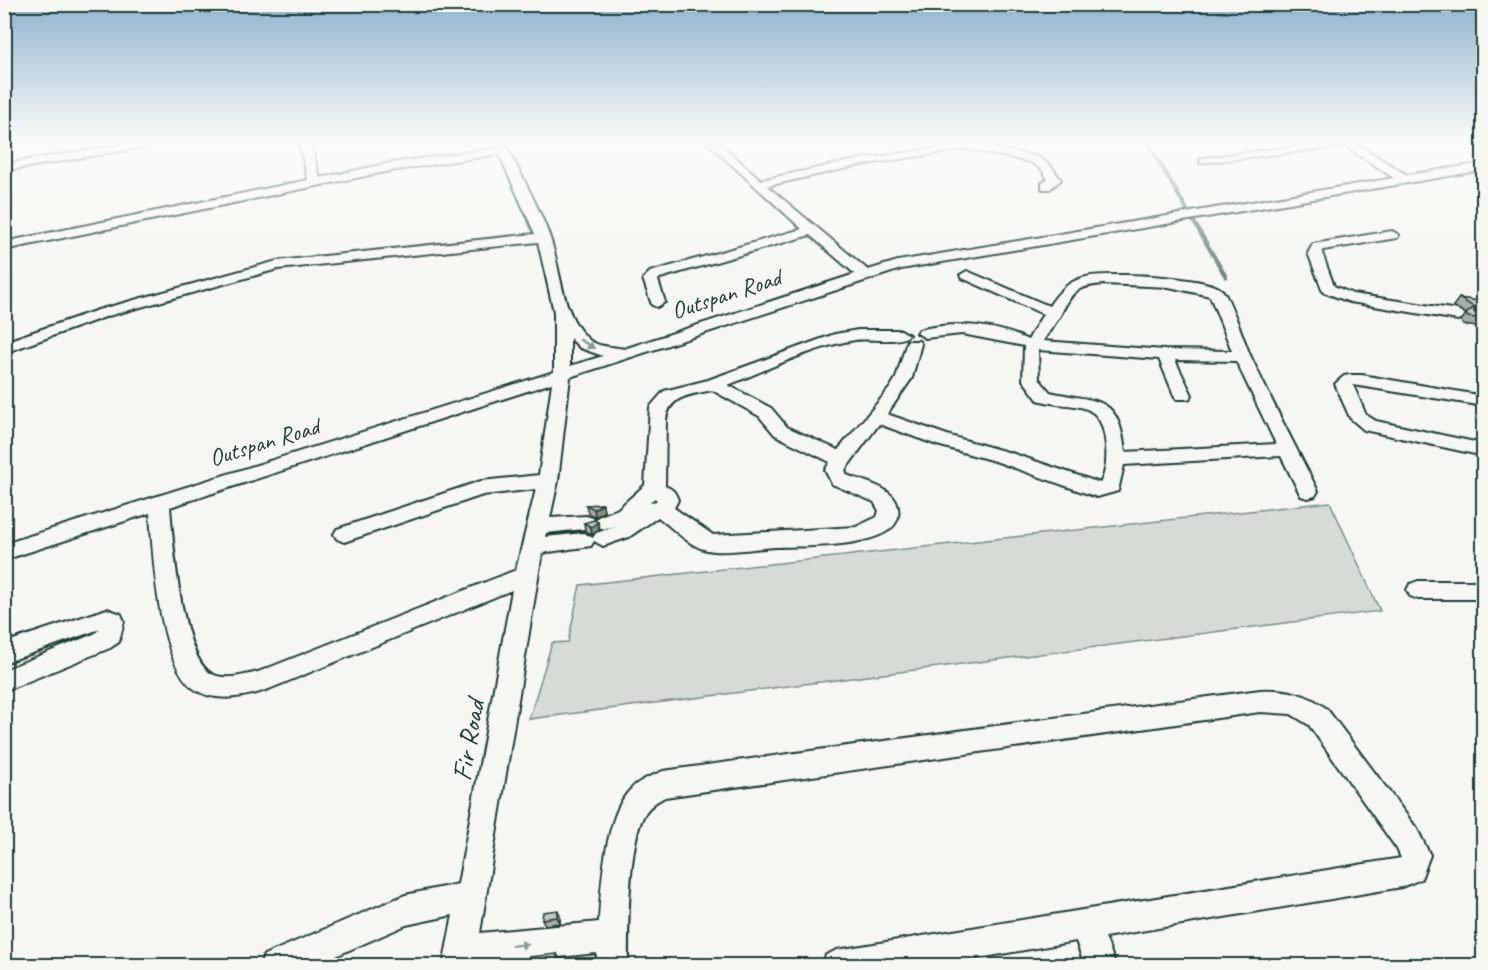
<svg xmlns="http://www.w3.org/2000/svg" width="1488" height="970" font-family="Caveat,sans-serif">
	<rect width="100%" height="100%" fill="#f6f6f2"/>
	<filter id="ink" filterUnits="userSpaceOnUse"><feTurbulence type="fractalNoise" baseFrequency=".0167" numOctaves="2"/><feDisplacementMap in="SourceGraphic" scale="12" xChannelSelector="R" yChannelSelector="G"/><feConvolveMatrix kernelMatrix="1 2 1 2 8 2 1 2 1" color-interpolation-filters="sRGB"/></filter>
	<g filter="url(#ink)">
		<polygon fill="#d6dbd6" stroke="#7a8c85" stroke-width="1.5" points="1330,502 1380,611 529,719 552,643 568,642 580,585"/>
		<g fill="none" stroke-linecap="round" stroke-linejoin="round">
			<polyline stroke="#72847d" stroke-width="4" points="1148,143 1226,277"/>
			<defs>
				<g id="minor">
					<polygon points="133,143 156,143 150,146 4,171 4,164"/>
					<path d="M299,143h11l10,35 70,-15 107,-15 -2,-5h10c15,30 34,63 45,95 11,31 11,74 36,99 10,11 25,9 38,12l231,-75 -45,-39 -150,43 -2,2 7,22 -8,5 -5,-2 -9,-26 7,-7 152,-43 -94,-86h11l42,37 100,-21 111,-16 66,14 12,8 11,15 -11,9h-8v-6l6,-4 -6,-9 -11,-8 -65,-13 -105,16 -94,21 101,84 30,-9 496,-83 -49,-32 -145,17v-4l4,-1 118,-15h33l52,32 77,-12v7l-583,99 -331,108 -12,104 -8,37 36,-2 7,2 2,3 3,-4 20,-8 27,-24 5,-78 14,-16 44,-11 127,-46 23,-4h43l8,5c-8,9 -41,3 -54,5 -40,6 -89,30 -127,45l43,23 16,19 51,23 52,-62 6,-10 11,-37h12l2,3 -9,34 -25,36 63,22 61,17 89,30c6,-9 7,-25 6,-36 -4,-52 -31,-36 -68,-47l-15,-20 1,-34 -62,-12 -37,4 -8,-5 2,-3c36,-9 76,-6 109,10l15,-26 -81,-36 -2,-3 7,-4 82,35c21,-32 38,-31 74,-31 19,0 85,3 99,15 8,8 23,54 29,67 21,45 44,89 67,134l-3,5 -7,2 -7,-2 -20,-40 -157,9 -6,26 -21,6 -99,-35 -61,-17 -58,-21 -34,46 2,5c19,8 56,13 51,42 -6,32 -97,29 -122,30 -19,1 -51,7 -69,3 -18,-4 -34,-22 -49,-33l-29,20 -26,9 -9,-5 -3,5 -49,7 -62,380 119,-11c2,-35 6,-108 32,-133 8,-9 21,-13 32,-18l597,-81c25,-1 47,3 67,19l90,120 13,26 -9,24 -19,8 -297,50 11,29h-31l-9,-25 -143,25h-111l4,-11 11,-5 564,-92 -4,-9 -88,-124 -18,-11 -31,-2 -595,85c-8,4 -16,9 -21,18 -16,29 -16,115 -16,151h-32l1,-13 -122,13h-32l10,-51 -47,10 -93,41h-53l4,-11 141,-60 53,-11 54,-294 -243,99c-23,8 -55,15 -76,-1 -35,-28 -40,-132 -43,-175l-146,47v-16l550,-172v-60l-16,-70 -260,27 -170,47 -104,37v-11l94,-32 179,-49 258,-27 -36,-80 -109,17 -386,79v-8l304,-62zM1104,284l65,3 41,9 22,55 -67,-1 -122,-9c5,-8 14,-20 18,-27 11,-22 15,-28 43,-30zM570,338l10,10 23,8 -33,10zM1038,350l121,9 15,36 3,4h12l3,-4 -17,-35 61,1 40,83 -151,8c-6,-59 -28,-49 -75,-60l-11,-13zM552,383l-13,92 -58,6 -144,48 -3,5 3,5 7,3 139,-47 53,-6 -20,81 -258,102c-13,3 -33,9 -46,2 -31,-16 -39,-132 -42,-167zM712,390l47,26 16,19 55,27 -5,8 7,14 42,18 5,9 -2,6 -21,10 -143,8 -39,-27 4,-8c-3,-8 -5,-11 -13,-14l1,-67c4,-24 25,-24 46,-29zM655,498l2,3 -7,1zM596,524l2,3 7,2 11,-3 -1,1 -19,6 -3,5 -9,-5 -39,4 1,-4 47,-5z"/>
					<polygon points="1392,231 1399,235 1397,238 1323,250 1322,253 1334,286 1353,294 1458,310 1466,315 1463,318 1458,320 1350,302 1323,292 1308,253 1313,244"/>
					<polygon points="1350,375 1362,375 1484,396 1484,406 1353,385 1366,415 1376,421 1484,444 1484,456 1364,430 1350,418 1335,384 1344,376"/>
					<polygon points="1418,581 1484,581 1484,599 1418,599 1410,596 1407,590 1410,584"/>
					<polygon points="107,609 121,614 124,621 119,642 110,648 4,691 4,670 94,634 100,629 4,663 4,643"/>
				</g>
			</defs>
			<use href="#minor" stroke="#1f3d34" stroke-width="4"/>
			<use href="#minor" fill="#f6f6f2" fill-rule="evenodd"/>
		</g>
		<g fill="#a6aca8" stroke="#1f3d34" stroke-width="1.5">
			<polygon points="1459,298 1478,301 1475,312 1484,318 1483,328 1463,325 1461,321 1466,314 1453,306"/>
			<polygon points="603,504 604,512 595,517 588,513 586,505"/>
			<polygon points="598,522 599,530 592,535 585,531 584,523"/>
			<polygon points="560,916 560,923 545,925 542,919"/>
		</g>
		<g fill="#878c88" stroke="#1f3d34" stroke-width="1.5">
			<polygon points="603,504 604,512 595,517 594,509"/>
			<polygon points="598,522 599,530 592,535 591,527"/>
			<polygon points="558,910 560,916 560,923 557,917"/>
			<polygon points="557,954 560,959 560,966 557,966"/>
		</g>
		<g fill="#c1c8c3" stroke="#1f3d34" stroke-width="1.5">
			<polygon points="1459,298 1478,301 1480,305 1474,309 1474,312 1484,318 1484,319 1468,317 1466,314 1474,307"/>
			<polygon points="603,504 594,509 586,505"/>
			<polygon points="594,520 598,522 591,527 584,523"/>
			<polygon points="558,910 557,917 542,919 543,912"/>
			<polygon points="557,954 557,966 528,966 529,957"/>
		</g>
		<defs><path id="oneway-solid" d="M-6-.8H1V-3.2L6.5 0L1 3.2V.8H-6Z" transform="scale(1.5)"/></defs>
		<g fill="#8a9a93">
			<use href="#oneway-solid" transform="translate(587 344) rotate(31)"/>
			<use href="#oneway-solid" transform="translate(520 945) rotate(-5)"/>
		</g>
	</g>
	<linearGradient id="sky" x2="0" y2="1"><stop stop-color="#8fb4d1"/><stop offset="0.51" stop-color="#fbfbf9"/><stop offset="1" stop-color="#fbfbf9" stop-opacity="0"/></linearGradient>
	<rect width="1488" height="278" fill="url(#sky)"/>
	<g text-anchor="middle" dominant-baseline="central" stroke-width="5" stroke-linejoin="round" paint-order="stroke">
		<g font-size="24" fill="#1f3d34" stroke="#f6f6f2">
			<text transform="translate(726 294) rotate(-18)">Outspan Road</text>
			<text transform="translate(264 442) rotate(-17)">Outspan Road</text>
		</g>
		<g font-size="28" fill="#1f3d34" stroke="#f6f6f2">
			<text transform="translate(468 740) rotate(-80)">Fir Road</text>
		</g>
	</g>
	<rect width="1488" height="970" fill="none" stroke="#f6f6f2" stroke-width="24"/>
	<rect x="12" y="12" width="1464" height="946" fill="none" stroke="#1f3d34" stroke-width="2" filter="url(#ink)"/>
</svg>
